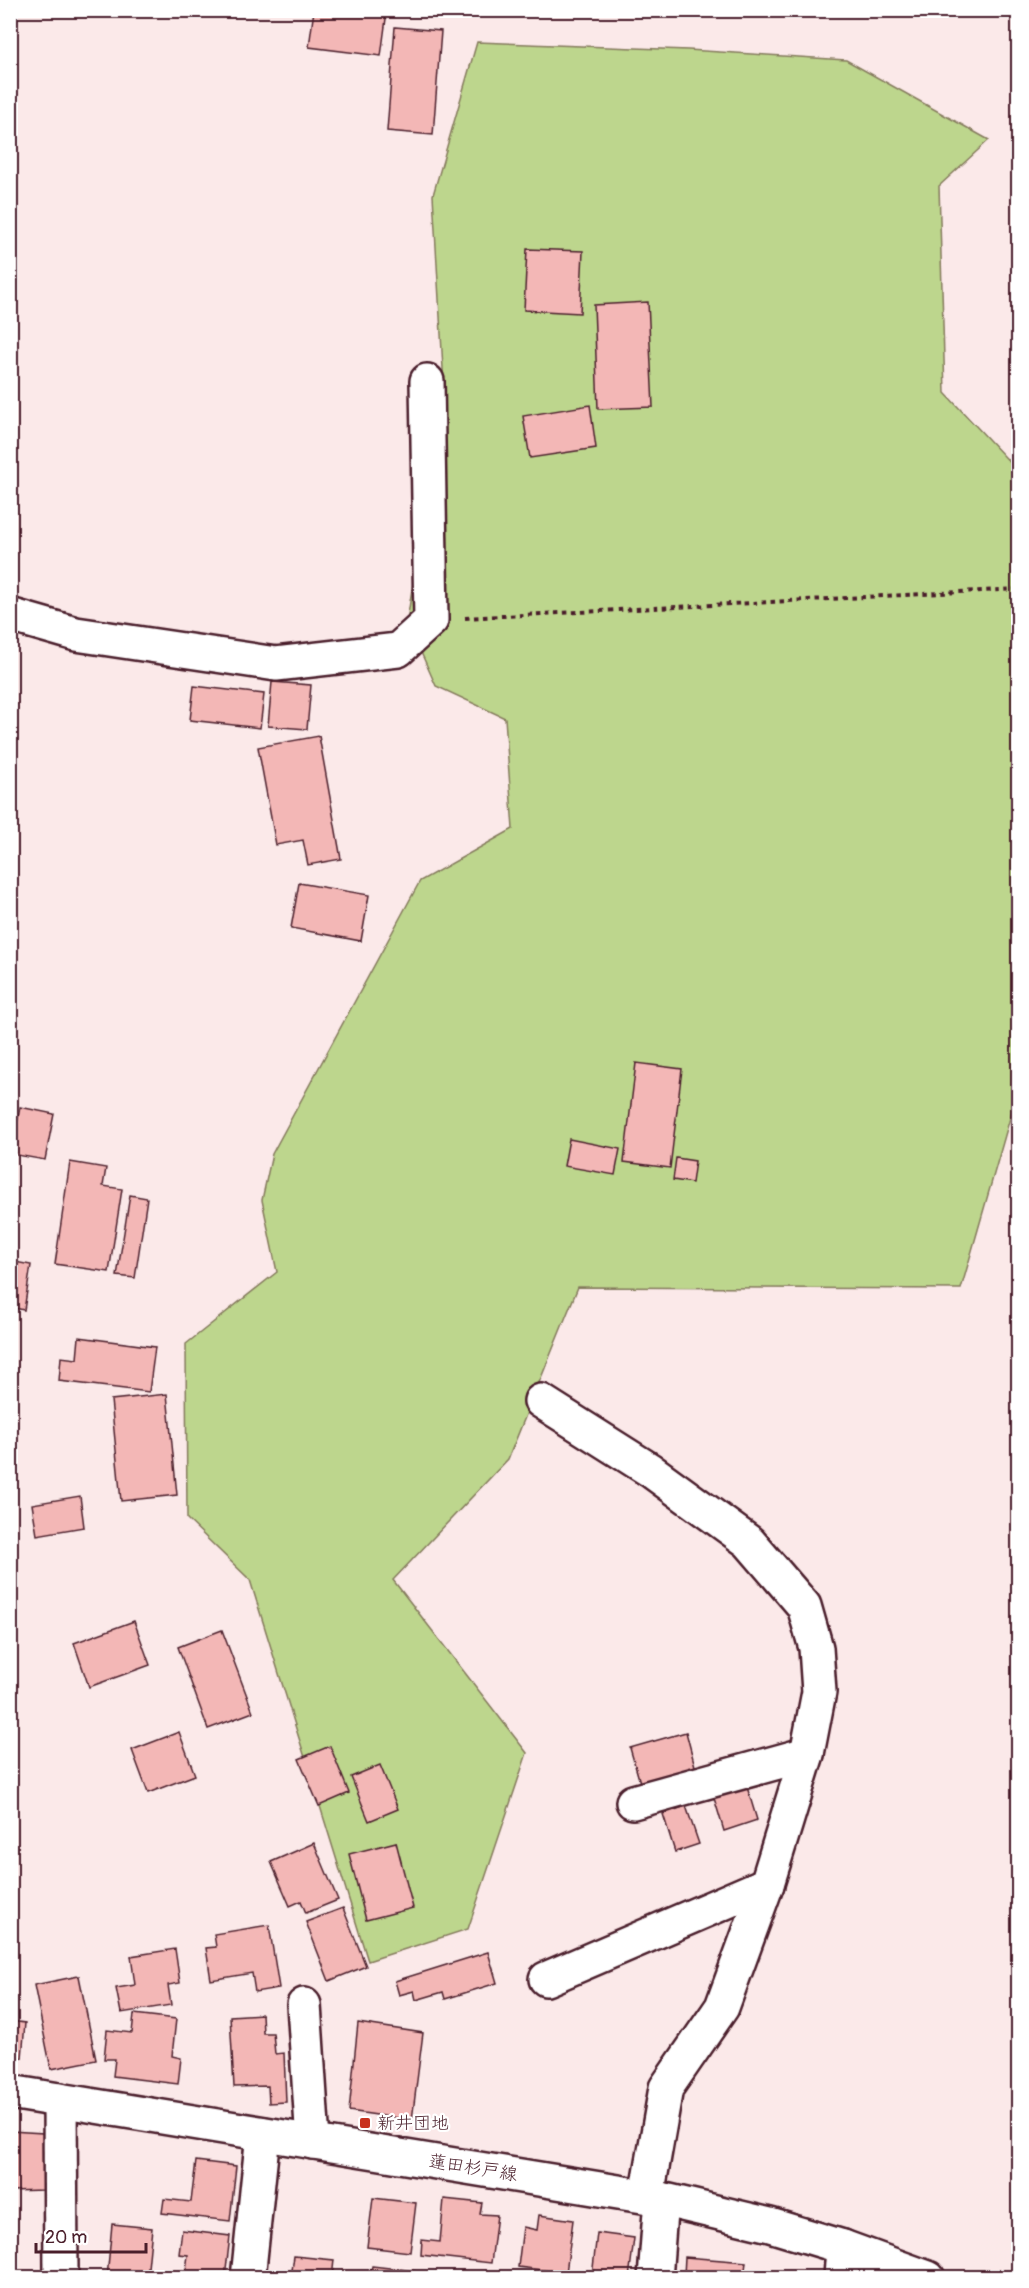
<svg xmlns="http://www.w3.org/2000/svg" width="1029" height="2288" font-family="Pangolin,'Klee One',sans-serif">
	<rect width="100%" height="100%" fill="#fbe9e9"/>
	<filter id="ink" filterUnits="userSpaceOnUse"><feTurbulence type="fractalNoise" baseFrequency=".0167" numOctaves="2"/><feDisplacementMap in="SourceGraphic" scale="12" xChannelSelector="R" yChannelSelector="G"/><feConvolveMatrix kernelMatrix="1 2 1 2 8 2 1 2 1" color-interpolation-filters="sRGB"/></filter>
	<g filter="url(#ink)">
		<polygon fill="#bdd68d" stroke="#847a5c" stroke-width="1.5" points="477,42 688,50 846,60 989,140 939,186 945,393 1018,471 1018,1090 961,1289 578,1287 508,1459 393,1580 527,1753 468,1929 368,1961 250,1580 187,1519 186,1344 277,1272 262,1200 272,1154 420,881 513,829 505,718 436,686 407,621 444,386 433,195"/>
		<g fill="#f3b7b6" stroke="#4a1f2b" stroke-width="1.5">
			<polygon points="314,10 387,11 381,56 309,47"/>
			<polygon points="395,27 441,31 433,135 387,131"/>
			<polygon points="527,249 583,251 580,313 524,310"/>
			<polygon points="648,302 653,407 598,409 594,305"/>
			<polygon points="590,405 596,448 530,458 523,416"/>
			<polygon points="272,682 311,685 307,729 268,726"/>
			<polygon points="194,686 264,694 260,728 190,720"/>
			<polygon points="319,736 341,859 308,865 303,840 276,845 258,747"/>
			<polygon points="299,883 369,895 361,941 291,928"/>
			<polygon points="636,1063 682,1069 670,1168 624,1162"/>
			<polygon points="20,1107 54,1114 45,1160 11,1154"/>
			<polygon points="569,1139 620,1149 615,1175 564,1166"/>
			<polygon points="676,1158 695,1161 692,1183 673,1180"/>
			<polygon points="70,1162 106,1168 103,1186 122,1189 109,1272 55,1264"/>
			<polygon points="130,1195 147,1198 135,1278 117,1276"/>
			<polygon points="10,1261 31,1265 24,1310 10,1307"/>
			<polygon points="79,1337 155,1347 149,1392 59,1381 61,1357 77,1359"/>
			<polygon points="167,1394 177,1495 121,1501 111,1400"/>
			<polygon points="80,1496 84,1527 37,1535 32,1504"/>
			<polygon points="134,1621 150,1665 89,1687 74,1643"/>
			<polygon points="222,1630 253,1712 208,1729 178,1647"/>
			<polygon points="179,1732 195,1775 148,1793 132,1750"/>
			<polygon points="686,1732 696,1770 641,1786 630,1748"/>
			<polygon points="330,1746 349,1793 319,1806 299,1759"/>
			<polygon points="380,1765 398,1809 369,1821 351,1777"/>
			<polygon points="747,1787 757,1820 724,1831 714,1798"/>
			<polygon points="686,1806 699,1844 675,1852 663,1814"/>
			<polygon points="396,1842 413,1908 366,1920 349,1854"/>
			<polygon points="314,1843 338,1900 306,1913 301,1901 290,1906 271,1862"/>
			<polygon points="343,1908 366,1966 329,1981 306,1922"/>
			<polygon points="269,1925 279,1988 255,1992 252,1973 211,1980 206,1948 216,1947 214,1934"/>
			<polygon points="175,1949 180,1983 168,1985 171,2005 121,2013 116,1988 135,1985 131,1956"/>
			<polygon points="488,1952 497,1983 445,1999 443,1992 416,2000 414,1991 399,1995 395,1981"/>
			<polygon points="79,1976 96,2060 51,2069 34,1985"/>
			<polygon points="134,2014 176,2019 172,2056 181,2058 178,2084 113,2076 115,2059 104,2059 107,2030 132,2033"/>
			<polygon points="262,2014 263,2033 273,2033 275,2054 284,2053 286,2102 269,2103 268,2086 234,2087 230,2016"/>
			<polygon points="10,2021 25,2023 22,2058 10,2057"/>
			<polygon points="358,2023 423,2033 412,2120 349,2111"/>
			<polygon points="10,2131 43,2133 43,2190 10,2191"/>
			<polygon points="196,2161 236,2166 230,2221 162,2213 164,2199 191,2202"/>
			<polygon points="373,2198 416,2203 410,2252 367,2247"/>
			<polygon points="444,2199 482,2203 480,2214 497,2215 491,2263 421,2255 422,2240 440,2242"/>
			<polygon points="539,2215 573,2220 566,2273 518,2267 523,2227 537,2230"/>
			<polygon points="112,2224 152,2228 147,2278 107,2278"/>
			<polygon points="182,2230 230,2236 225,2278 185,2278 188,2255 179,2254"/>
			<polygon points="597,2233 634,2238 629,2278 592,2277"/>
			<polygon points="294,2256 334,2260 332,2278 291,2278"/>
			<polygon points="685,2257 746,2262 744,2278 684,2275"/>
			<polygon points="372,2266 415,2271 415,2278 370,2278"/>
		</g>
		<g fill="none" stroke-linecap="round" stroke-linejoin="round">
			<defs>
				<g id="street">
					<polyline points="10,615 76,634 276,664 398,650 431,620 427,381"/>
					<polyline points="541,1401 650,1470 749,1542 804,1606 816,1648 819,1692 807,1754 767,1884 722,2007 666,2088 647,2196"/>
					<polyline points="633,1802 807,1754"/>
					<polyline points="546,1979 767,1884"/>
					<polyline points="304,2005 313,2142"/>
					<polyline points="60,2100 61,2278"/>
					<polyline points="248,2278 263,2134"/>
					<polyline points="655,2278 661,2199"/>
					<polyline points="841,2278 843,2247"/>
				</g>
				<polyline id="secondary" points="10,2092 661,2199 770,2225 843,2247 928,2278"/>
			</defs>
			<use href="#street" stroke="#4a1f2b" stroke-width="38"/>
			<use href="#secondary" stroke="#4a1f2b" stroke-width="38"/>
			<polyline stroke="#4a1f2b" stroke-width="4" stroke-dasharray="4.5 4.5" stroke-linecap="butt" points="465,618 1018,589"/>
			<use href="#street" stroke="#fff" stroke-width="33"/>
			<use href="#secondary" stroke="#fff" stroke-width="33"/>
		</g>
	</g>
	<rect fill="#c8321e" stroke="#fff" stroke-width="2" x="359" y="2117" width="12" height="12" rx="3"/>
	<g text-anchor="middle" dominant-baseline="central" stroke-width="4.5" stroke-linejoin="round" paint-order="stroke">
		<g font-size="18" fill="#4a1f2b" stroke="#fff" text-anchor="start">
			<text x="377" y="2123">新井団地</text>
		</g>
		<g font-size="18" fill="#4a1f2b" stroke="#fff">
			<text transform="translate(473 2168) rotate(9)">蓮田杉戸線</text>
		</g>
	</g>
	<rect width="1029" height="2288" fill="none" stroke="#fff" stroke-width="36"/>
	<rect x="18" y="18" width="993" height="2252" fill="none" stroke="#4a1f2b" stroke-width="2" filter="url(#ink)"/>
	<path d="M36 2243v9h110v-9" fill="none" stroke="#4a1f2b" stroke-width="3"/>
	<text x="45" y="2243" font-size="18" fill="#4a1f2b" stroke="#ffffff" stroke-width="4.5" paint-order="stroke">20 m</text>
</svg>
